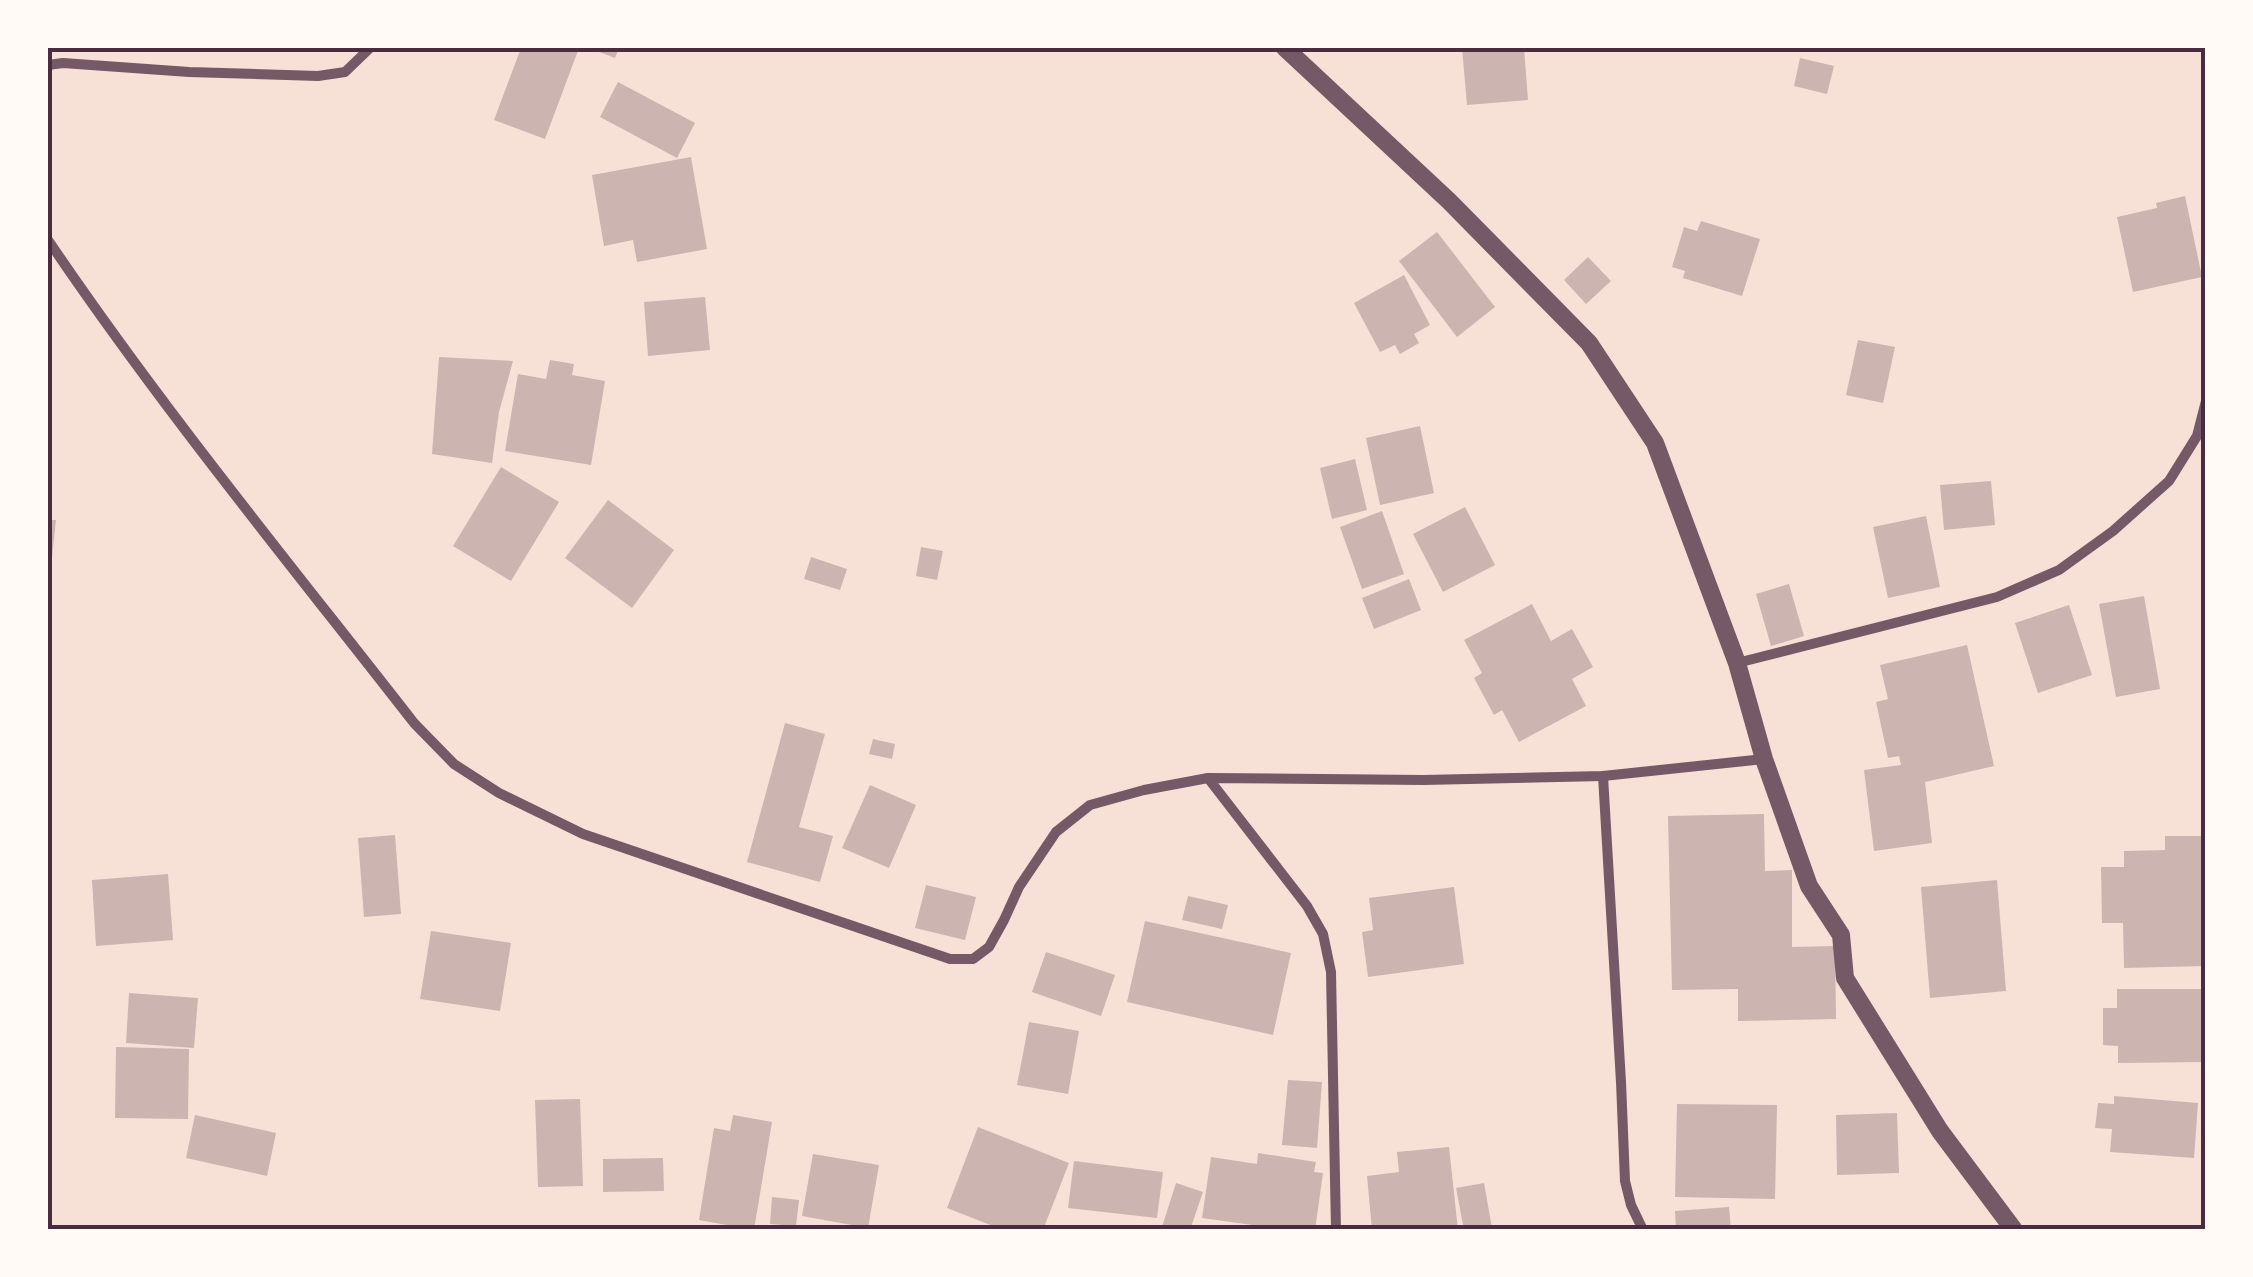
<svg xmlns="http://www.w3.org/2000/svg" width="2253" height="1277" font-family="'IBM Plex Sans',sans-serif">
	<rect width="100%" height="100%" fill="#f7e1d7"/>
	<g fill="#ccb4b1">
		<polygon points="521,48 579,48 545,139 494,120"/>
		<polygon points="589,48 619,48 615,58"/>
		<polygon points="1462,48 1524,48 1528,100 1467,105"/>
		<polygon points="1800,58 1834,66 1827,94 1794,86"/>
		<polygon points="618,82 695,123 677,158 600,117"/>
		<polygon points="691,157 707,249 637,262 633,240 604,246 592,175"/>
		<polygon points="2185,196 2202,277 2133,292 2117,217 2157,208 2156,203"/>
		<polygon points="1701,221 1760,239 1742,296 1683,278 1685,271 1672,267 1684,227 1697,231"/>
		<polygon points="1437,232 1495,307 1457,337 1399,261"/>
		<polygon points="1588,257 1611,281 1586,304 1564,280"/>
		<polygon points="1404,275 1430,325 1414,334 1419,343 1400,354 1395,345 1380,352 1354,303"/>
		<polygon points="705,297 710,350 648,356 644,302"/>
		<polygon points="1858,340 1895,347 1883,403 1846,395"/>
		<polygon points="439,357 513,361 499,412 492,463 432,454"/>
		<polygon points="550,360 574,364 572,375 605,381 591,465 505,451 518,374 546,379"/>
		<polygon points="1420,426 1434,493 1380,505 1366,438"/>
		<polygon points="1355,459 1367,510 1332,519 1320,468"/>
		<polygon points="501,467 559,502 511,581 453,546"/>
		<polygon points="1991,481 1995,525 1944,530 1940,485"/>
		<polygon points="608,500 674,550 632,608 565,558"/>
		<polygon points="1465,507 1495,565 1443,592 1413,534"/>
		<polygon points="1382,511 1404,574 1362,589 1340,527"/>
		<polygon points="1926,516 1940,587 1888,598 1873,527"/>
		<polygon points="48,520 56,520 51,567 48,566"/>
		<polygon points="921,547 943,551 937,580 916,576"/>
		<polygon points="811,557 847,569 840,590 804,579"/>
		<polygon points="1409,579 1421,610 1374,629 1362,598"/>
		<polygon points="1789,584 1804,636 1771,646 1756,594"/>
		<polygon points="2144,596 2160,689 2116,697 2099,604"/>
		<polygon points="1532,604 1551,641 1572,629 1593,667 1572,679 1586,706 1519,742 1502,710 1494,715 1474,678 1482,673 1464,640"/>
		<polygon points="2069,605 2092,675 2038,693 2015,623"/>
		<polygon points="1967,645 1994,766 1925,782 1932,843 1874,851 1864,770 1901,765 1899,756 1888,758 1876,702 1888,699 1880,665"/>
		<polygon points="785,723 825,734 799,827 833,836 820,882 747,862"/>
		<polygon points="873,739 895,744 892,759 869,754"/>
		<polygon points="870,785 916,805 889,868 842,848"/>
		<polygon points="1764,814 1765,871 1792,870 1792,947 1835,946 1836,1019 1738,1021 1738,989 1672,990 1668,816"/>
		<polygon points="395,835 401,914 364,917 358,838"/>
		<polygon points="2165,836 2201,836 2202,851 2206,851 2206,966 2124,968 2123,923 2102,923 2101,867 2124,867 2124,851 2165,850"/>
		<polygon points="168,874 173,940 96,946 92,880"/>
		<polygon points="1997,880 2006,991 1930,998 1921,887"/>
		<polygon points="926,885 976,897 965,940 915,928"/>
		<polygon points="1454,887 1464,964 1368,977 1362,932 1373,930 1369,898"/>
		<polygon points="1188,896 1228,905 1222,929 1182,920"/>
		<polygon points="1145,921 1291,953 1273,1035 1127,1002"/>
		<polygon points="431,931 511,943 500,1011 420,999"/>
		<polygon points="1046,952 1115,975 1101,1016 1032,992"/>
		<polygon points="2117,989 2206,989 2206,1062 2118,1063 2118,1046 2103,1045 2103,1008 2117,1008"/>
		<polygon points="129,993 198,998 194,1048 126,1043"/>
		<polygon points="1029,1022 1079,1031 1068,1094 1017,1085"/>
		<polygon points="116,1047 189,1049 188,1119 115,1118"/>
		<polygon points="1288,1080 1322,1082 1317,1148 1282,1145"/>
		<polygon points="2114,1096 2198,1103 2194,1158 2110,1152 2112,1129 2095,1128 2098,1103 2114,1104"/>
		<polygon points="580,1099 583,1186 538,1187 535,1100"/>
		<polygon points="1677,1104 1777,1105 1775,1199 1675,1197"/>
		<polygon points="1897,1113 1899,1173 1837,1175 1836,1115"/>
		<polygon points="195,1115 276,1133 267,1176 186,1158"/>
		<polygon points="733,1115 772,1122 754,1230 699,1220 714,1128 730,1131"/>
		<polygon points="978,1127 1069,1163 1043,1230 1003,1230 947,1208"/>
		<polygon points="1449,1147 1458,1230 1372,1230 1367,1176 1399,1172 1397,1152"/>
		<polygon points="1258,1153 1316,1162 1314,1172 1323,1173 1315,1230 1288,1230 1202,1218 1211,1157 1257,1164"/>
		<polygon points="813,1154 879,1165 868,1228 802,1216"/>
		<polygon points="663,1158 664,1191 603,1192 603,1159"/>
		<polygon points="1074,1161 1163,1172 1157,1218 1068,1208"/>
		<polygon points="1176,1183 1203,1192 1190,1230 1161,1230"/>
		<polygon points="1484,1183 1492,1228 1464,1230 1456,1188"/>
		<polygon points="772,1197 799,1200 796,1226 770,1224"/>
		<polygon points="1729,1207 1731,1230 1676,1230 1675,1211"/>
	</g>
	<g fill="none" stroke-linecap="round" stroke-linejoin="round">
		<g stroke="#755966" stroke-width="10">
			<polyline points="48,65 63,63 189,72 318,76 345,72 370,48"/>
			<path d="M48,240c113,167 242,324 366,483l40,41 45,29 84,41 367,125h23l16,-12 15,-27 15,-33 37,-55 34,-27 54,-15 64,-12 215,2 180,-4 161,-17"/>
			<polyline points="1737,663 1997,597 2059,570 2113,531 2169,481 2197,436 2206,401"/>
			<polyline points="1603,776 1621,1082 1625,1181 1631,1205 1643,1230"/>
			<polyline points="1208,778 1307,906 1323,934 1331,972 1336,1230"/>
		</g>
		<polyline stroke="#755966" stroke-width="18" points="1285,48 1449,201 1589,343 1655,443 1737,663 1764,759 1809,886 1841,935 1845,978 1940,1131 2014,1230"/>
	</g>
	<rect width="2253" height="1277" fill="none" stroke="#fffaf5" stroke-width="100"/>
	<rect x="50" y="50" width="2153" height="1177" fill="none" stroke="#4a2c40" stroke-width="4"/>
</svg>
